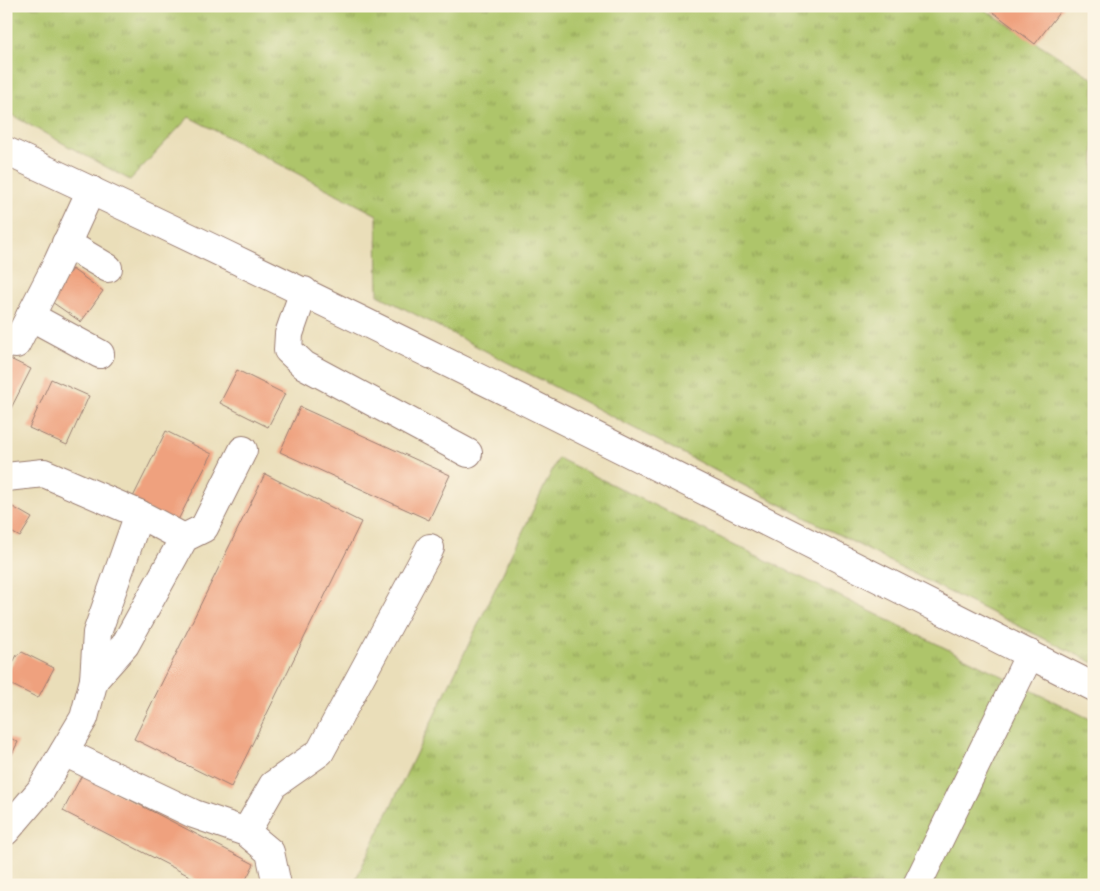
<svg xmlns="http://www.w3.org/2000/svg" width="1100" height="891" font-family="'Balsamiq Sans',sans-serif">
	<defs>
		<pattern id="grass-tufts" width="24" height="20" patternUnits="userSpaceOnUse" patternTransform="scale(1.25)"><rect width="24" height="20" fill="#aec56a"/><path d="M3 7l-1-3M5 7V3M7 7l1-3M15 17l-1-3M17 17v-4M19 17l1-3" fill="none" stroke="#909f57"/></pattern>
	</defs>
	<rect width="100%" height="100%" fill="#fcf5e5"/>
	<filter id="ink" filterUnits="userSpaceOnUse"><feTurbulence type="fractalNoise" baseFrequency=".02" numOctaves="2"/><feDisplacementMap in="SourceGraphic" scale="10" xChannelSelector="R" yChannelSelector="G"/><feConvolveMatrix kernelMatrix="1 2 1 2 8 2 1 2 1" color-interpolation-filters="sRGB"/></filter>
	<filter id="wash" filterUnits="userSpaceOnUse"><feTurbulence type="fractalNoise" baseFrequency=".0096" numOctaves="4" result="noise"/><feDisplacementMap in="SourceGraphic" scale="20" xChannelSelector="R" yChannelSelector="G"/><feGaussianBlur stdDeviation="1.12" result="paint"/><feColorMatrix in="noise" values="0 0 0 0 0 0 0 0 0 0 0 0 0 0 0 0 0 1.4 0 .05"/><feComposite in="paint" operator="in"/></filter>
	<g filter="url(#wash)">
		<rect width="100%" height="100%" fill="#eadeb9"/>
		<g fill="url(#grass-tufts)" stroke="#7c724a">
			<polygon points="6,6 979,6 1094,79 1094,663 943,589 378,295 377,215 189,117 130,180 6,112"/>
			<polygon points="558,458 1094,721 1094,885 353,885"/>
		</g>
		<g id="blocks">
			<g fill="#efa17e">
				<polygon points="985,6 1064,6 1035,44"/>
				<polygon points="72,269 103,291 81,322 49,300"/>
				<polygon points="6,357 31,369 6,418"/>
				<polygon points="237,370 285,394 268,427 220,403"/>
				<polygon points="51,379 89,396 67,445 29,428"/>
				<polygon points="300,407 450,475 429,520 280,452"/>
				<polygon points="166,431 212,454 176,524 131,501"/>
				<polygon points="265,474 361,522 231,787 134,739"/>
				<polygon points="6,503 32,518 20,537 6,529"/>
				<polygon points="22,652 54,668 38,698 6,682 6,676 17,655"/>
				<polygon points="6,736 18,742 6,766"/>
				<polygon points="82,775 254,864 243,885 207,885 63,811"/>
			</g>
		</g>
	</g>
	<g filter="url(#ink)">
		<use href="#blocks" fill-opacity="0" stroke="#9a7e72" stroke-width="1"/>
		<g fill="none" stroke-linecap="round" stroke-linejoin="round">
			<defs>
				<g id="minor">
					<path d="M6,151c367,170 727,354 1088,536"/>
					<polyline points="66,243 108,268"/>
					<polyline points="304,291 289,334 288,350 304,365 468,453"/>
					<polyline points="30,316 100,354"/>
					<polyline points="6,339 16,344 57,264 91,190"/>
					<polyline points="6,477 44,473 139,514 97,633 94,680 84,718 41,790 6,831"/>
					<polyline points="139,514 184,538"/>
					<polyline points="94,680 125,645 184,538 204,528 243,450"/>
					<polyline points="64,752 194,814 246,832 270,852 277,885"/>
					<polyline points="246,832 273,785 320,752 430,548"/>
					<polyline points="917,885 1030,654"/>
				</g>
			</defs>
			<use href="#minor" stroke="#9a7e72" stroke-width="30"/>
			<use href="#minor" stroke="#fff" stroke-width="28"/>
		</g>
	</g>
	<rect width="1100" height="891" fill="none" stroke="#fcf5e5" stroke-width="25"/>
</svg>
